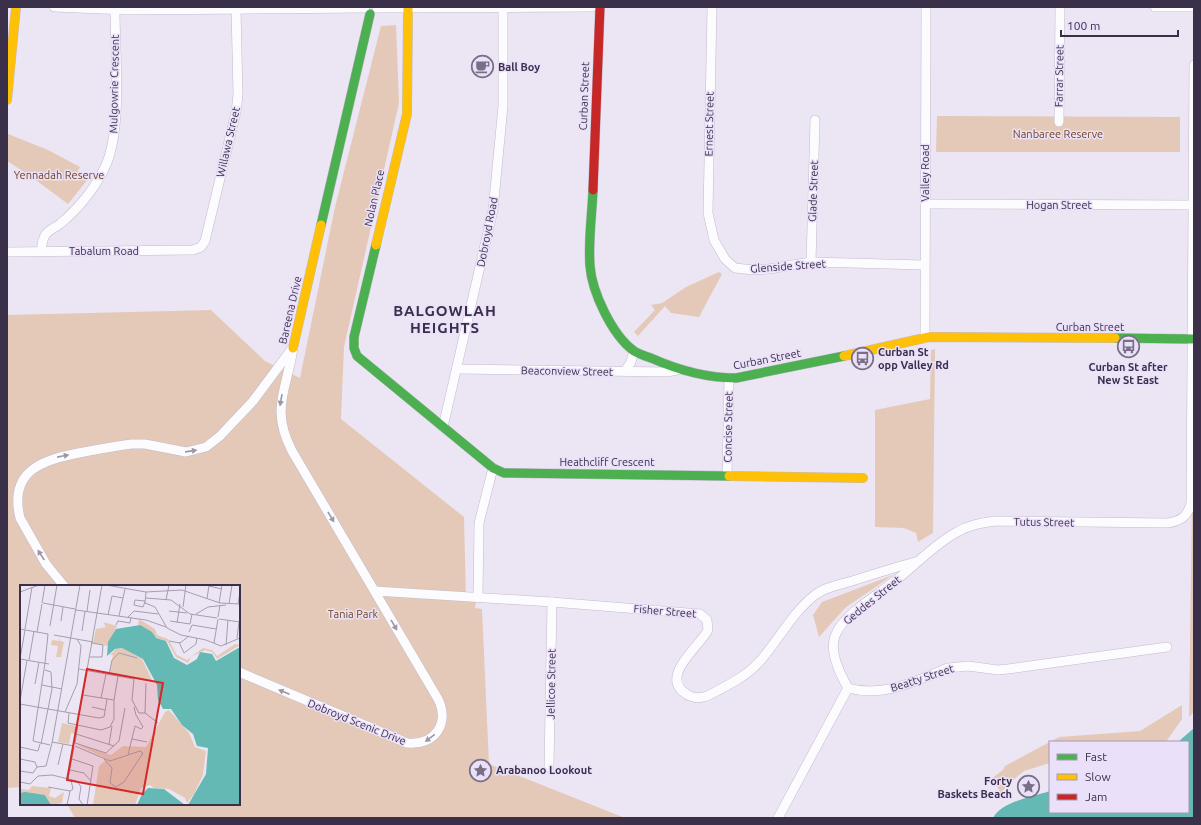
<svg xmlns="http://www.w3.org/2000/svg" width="1201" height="825" font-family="Ubuntu,sans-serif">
	<rect width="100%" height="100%" fill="#ece6f4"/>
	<g fill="#e4c9b9">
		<polygon points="396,25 399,103 344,347 341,419 464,517 466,600 476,601 475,608 482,609 489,764 625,818 75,818 67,804 239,804 239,586 21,586 21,787 7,788 7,315 211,310 265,361 300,378 335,207 381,26"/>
		<polygon points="937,116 1180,117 1180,152 936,152"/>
		<polygon points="8,134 48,150 80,167 77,173 88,179 68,204 29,175 7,161"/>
		<polygon points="719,272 722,274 699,317 671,313 665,306 638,336 634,332 655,310 651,305 662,303 686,287"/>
		<polygon points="935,349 933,533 918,542 916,533 904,528 875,527 875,410 930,399 931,350"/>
		<polygon points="1194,358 1194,712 1189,717"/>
		<polygon points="893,575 845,608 819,637 813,615 822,602"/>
		<polygon points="1182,705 1182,719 1166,742 1050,742 1050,763 1024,771 1008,784 1001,793 992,778 1003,770 1005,766 1059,737 1140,731"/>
	</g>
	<path fill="#64b9b4" d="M1194,728v90h-201c9,-17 40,-21 57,-27v21h138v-70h-10z"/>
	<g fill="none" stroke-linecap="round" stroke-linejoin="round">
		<defs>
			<g id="street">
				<polyline points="54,7 126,10 365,8"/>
				<polyline points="712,7 708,213 714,240 725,259 735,268 754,270 769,269 811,262 924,265"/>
				<polyline points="1155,7 1194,7"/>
				<polyline points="377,8 592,7"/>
				<polyline points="1059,122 1060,7"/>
				<polyline points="925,204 1192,205"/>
				<path d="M41,251c1,-5 1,-12 5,-17 3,-4 10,-7 14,-10 19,-16 35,-36 45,-57 18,-38 10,-114 10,-157"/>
				<polyline points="7,252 193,250 201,247 205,241 236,112 238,95 236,10"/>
				<polyline points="811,262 815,120"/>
				<polyline points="925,338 926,7"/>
				<polyline points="457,369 667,372 677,370"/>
				<polyline points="625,371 631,362 634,351"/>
				<polyline points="443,427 493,210 503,106 503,9"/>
				<polyline points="727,475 729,378"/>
				<path d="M64,586l-18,-22 -26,-46c-12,-49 25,-59 64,-66 16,-3 32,-6 48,-8h13l41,8 20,-5 14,-11 33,-35 38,-51"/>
				<path d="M375,591l177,11 148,12 7,6 1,10c-9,17 -51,48 -20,65 10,6 20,1 29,-4 15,-8 32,-17 44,-31 18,-21 32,-48 54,-65 9,-7 22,-10 34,-13 22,-7 44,-14 66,-20"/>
				<polyline points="478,597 479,523 493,468"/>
				<path d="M239,672l168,71c28,3 43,-20 31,-44l-146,-248c-22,-43 -5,-61 1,-103"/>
				<path d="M848,688c-8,-14 -19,-36 -13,-52 8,-22 43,-41 60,-55 21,-16 38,-36 62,-49 12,-7 24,-9 38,-11l173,2c13,-2 20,-7 23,-20l3,-438"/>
				<polyline points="549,767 552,602"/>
				<path d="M778,818l70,-130c36,10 67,-7 100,-20l20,-2 30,4 10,-1 159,-22"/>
			</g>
			<g id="fast">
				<path d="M593,190c-1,25 -5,51 -3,76 2,26 22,69 44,85 5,3 11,5 17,7 27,12 55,20 85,20l108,-22"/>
				<polyline points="321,225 370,14"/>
				<polyline points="376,245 354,337 354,348 357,356 493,468 504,473 729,476"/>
				<polyline points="1115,338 1192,339"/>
			</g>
			<g id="slow">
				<polyline points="7,100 16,7"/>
				<polyline points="376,245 407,114 408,8"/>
				<polyline points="293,348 321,225"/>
				<polyline points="844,356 929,337 1115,338"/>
				<polyline points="729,476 863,478"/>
			</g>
			<polyline id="jam" points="593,190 600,7"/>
		</defs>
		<use href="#street" stroke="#c2bacb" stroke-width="10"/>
		<use href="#fast" stroke="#c2bacb" stroke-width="10"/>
		<use href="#slow" stroke="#c2bacb" stroke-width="10"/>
		<use href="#jam" stroke="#c2bacb" stroke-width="10"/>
		<use href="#street" stroke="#fcfbfd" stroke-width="9"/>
		<use href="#fast" stroke="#4caf50" stroke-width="9"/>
		<use href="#slow" stroke="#ffc107" stroke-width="9"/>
		<use href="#jam" stroke="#c62828" stroke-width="9"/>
	</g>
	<defs><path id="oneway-solid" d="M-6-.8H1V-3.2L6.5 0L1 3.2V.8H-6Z"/></defs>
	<g fill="#9c96a4">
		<use href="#oneway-solid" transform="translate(281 400) rotate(100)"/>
		<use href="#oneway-solid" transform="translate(191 451) rotate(-8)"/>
		<use href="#oneway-solid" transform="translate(63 456) rotate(-11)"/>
		<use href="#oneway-solid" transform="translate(331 517) rotate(59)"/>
		<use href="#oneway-solid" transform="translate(41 555) rotate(-123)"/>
		<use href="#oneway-solid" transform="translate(394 625) rotate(60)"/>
		<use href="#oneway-solid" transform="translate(284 692) rotate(-157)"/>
		<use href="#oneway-solid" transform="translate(430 738) rotate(143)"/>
	</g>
	<defs>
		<symbol id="cafe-ring" viewBox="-11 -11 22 22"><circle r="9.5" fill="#ebe0fa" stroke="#797086" stroke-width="1.5"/><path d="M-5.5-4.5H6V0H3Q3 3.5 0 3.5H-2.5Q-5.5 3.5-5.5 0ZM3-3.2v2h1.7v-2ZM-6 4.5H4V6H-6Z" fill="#797086"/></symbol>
		<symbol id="bus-ring" viewBox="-11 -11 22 22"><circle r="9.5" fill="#ebe0fa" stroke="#797086" stroke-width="1.5"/><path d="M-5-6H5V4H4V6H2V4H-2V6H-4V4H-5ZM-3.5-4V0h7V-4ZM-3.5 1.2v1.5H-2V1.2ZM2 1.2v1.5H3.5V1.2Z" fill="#797086"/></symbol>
		<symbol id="sight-ring" viewBox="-11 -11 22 22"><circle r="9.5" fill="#ebe0fa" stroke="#797086" stroke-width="1.5"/><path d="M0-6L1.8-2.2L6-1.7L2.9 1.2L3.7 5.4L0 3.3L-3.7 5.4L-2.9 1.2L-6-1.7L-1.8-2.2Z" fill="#797086"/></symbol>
	</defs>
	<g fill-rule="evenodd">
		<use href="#cafe-ring" x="470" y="54" width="25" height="25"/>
		<use href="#bus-ring" x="1116" y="334" width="25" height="25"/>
		<use href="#bus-ring" x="850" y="346" width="25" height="25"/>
		<use href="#sight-ring" x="468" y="758" width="25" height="25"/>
		<use href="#sight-ring" x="1016" y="774" width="25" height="25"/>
	</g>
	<g text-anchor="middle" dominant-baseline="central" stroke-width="3" stroke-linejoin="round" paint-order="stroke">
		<g font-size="11" font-weight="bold" fill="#3b304a" stroke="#ebe0fa" text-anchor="start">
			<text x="498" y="67">Ball Boy</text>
			<text x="878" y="352">Curban St<tspan x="878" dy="13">opp Valley Rd</tspan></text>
			<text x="1128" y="367" text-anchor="middle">Curban St after<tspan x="1128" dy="13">New St East</tspan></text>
			<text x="496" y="770">Arabanoo Lookout</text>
			<text x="1012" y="781" text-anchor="end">Forty<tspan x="1012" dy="13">Baskets Beach</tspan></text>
		</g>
		<g font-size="11" fill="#3b304a" stroke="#ebe0fa">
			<text transform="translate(1059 76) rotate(-89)">Farrar Street</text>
			<text transform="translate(114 84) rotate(-89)">Mulgowrie Crescent</text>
			<text transform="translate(584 96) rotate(-88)">Curban Street</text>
			<text transform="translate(709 124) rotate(-89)">Ernest Street</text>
			<text transform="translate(228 142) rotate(-77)">Willawa Street</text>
			<text transform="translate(925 173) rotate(-90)">Valley Road</text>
			<text transform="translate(813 191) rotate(-88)">Glade Street</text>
			<text transform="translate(374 198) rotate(-77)">Nolan Place</text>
			<text x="1059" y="205">Hogan Street</text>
			<text transform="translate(487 232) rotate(-79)">Dobroyd Road</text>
			<text x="104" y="251">Tabalum Road</text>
			<text transform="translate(788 266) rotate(-4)">Glenside Street</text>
			<text transform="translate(290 310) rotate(-77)">Bareena Drive</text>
			<text x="1090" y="327">Curban Street</text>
			<text transform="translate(767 359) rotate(-11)">Curban Street</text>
			<text transform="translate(567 371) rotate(1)">Beaconview Street</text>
			<text transform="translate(728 427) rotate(-89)">Concise Street</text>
			<text x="607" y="462">Heathcliff Crescent</text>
			<text transform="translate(1044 522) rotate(1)">Tutus Street</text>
			<text transform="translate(872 600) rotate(-39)">Geddes Street</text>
			<text transform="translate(665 611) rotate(5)">Fisher Street</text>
			<text transform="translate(922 678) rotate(-18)">Beatty Street</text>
			<text transform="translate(551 684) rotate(-89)">Jellicoe Street</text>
			<text transform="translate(357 722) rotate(22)">Dobroyd Scenic Drive</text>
		</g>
		<g font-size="11" fill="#6f4519" stroke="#ebe0fa">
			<text x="1058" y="134">Nanbaree Reserve</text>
			<text x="59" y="175">Yennadah Reserve</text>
			<text x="353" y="614">Tania Park</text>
		</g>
		<g font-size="15" font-weight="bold" letter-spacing="1" fill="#3b304a" stroke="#ebe0fa">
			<text x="445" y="310">BALGOWLAH<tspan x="445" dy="17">HEIGHTS</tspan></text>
		</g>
	</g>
	<g transform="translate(20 585)">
		<rect width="220" height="220" fill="#ece6f4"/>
		<path d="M119,34l16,10 2,6 11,4 9,16 10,5 16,-12 9,2 5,6 18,-12 5,1 -23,14 -5,-7 -7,-2 -14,7 -3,6 -12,-6 -9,-16 -11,-3 -18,-14zM83,37l14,4 -10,20 -14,-3 3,-14 10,-2zM39,52l1,4 4,1 -3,15h-5l-1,6 3,-17 -7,-1 1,-5 7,1zM103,63l19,11 11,23 -44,-8 4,-19h-3l6,-6zM149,125l20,23 6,14 11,4 -3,24 -9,19 -7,9 -2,-5 -16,-9 -15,-1 -4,-3 -9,3 -6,17h-42l6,-39 8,-7 -31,-15 35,11 12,-9 23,1 19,-35zM42,138l14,3 -1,8 -4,-1 -2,11 -11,-2zM12,201l19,2 -2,8 6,2 9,-6 -2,11 -11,2 -6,-10 -25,-2v-4l9,1z" fill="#e4c9b9"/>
		<path d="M120,40l12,7 4,6 10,3 8,17 13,7 10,-6 3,-7 12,2 4,7 24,-14v158h-52l18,-31 2,-26 -11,-2 -4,-12 -11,-9 -11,-16h-8l-5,-9 -1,-15 -14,-26 -21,-11 -7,1 -8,7 1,-14 8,-13zM128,203l16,1 21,16h-48l5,-11zM5,207l20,3 6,10h-31v-12z" fill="#64b9b4"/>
		<path fill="none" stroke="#a59db0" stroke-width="1" d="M86,0l40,7 36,-2 38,13 20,1M189,1l13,3M0,7l19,-7M126,7l-1,11 10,4 12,21 14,7 25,5 15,6 19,-8M126,13l25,2 19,14 27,4M187,14l2,-14M146,15l3,-15M125,17l-2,5 -9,-2 1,-5 10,1M22,18l3,-18M23,18l32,6M199,18l3,-18M209,19l3,-19M218,19l2,-12M163,22l3,-22M56,25l70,10 20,7M67,26l3,-21M149,26l18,2M176,29l12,-7 18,-2M88,30l4,-19 11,2M99,31l6,-27M108,32l6,-6 24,3M198,32l2,-12M199,34l21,3M41,36l2,-14M150,36l20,3 2,-10M157,38l3,-19M96,40l2,-4 12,2 1,-6M30,41l7,-41M0,44l28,5 -3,29M5,44l7,-42M62,46l3,-20M17,47l5,-28M169,47l3,-7 24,4M34,50l39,7M217,53l2,-16M149,56l11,2 9,-7M159,57l5,11 12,-9 1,-6M194,58l4,-24M206,60l2,-25M70,72h12l1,-12 -11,-2M0,74l29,5M0,74l5,-29M9,75l5,-29M25,78l-12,78 17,4M59,84l55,10 -2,21 7,13h6M89,89l3,-14 7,-7 18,5M126,98l-1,30 13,10M15,99l4,-22M22,100l20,4M63,110l31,5M81,113l5,-24M0,116l7,-41M0,119l79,14 5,-1 3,-18M72,122l13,3M45,127l12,-28 4,-38 -4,-7M49,128l-1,10 33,7 9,-3 4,-8v-19l4,-24M59,130l23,-130M56,149l38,12M112,154l15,3M32,157l22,4M55,158l31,10 13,-12 6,-33M55,158l3,-18M21,159l11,-55 -1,-17 -6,-2M89,159l3,-18M55,161l35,15 30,-10 3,2 -19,29 -8,5 -6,-4 2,-15 -8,-9M0,162l18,4 2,-7M108,170l7,-29 6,3 2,-2 -7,-12 -2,-8M0,174l15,3 2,5M52,174l21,7 -6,39M38,180l5,-21M17,182l9,-1 6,-23 28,-158M50,185l14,3 7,8M0,186l13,2 4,-6M48,194l6,-32M0,197l10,2 8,-8 14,-1 25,6 4,6 -2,12 4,6M28,202l22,4M47,220l3,-14 3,-2 -2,-9"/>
		<path fill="#d62828" fill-opacity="0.15" stroke="#d62828" stroke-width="2" d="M67,84l76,14 -20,111 -76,-14z"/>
		<rect width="220" height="220" fill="none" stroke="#3b304a" stroke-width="2"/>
	</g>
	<rect width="1201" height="825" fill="none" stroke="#3b304a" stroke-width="16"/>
	<rect x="1049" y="741" width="140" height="72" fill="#ebe0fa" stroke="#a59ab4"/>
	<rect x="1057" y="754" width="20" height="6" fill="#4caf50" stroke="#a59ab4"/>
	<text x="1085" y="761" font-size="12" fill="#3b304a">Fast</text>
	<rect x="1057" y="774" width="20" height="6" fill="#ffc107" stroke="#a59ab4"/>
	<text x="1085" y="781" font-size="12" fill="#3b304a">Slow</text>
	<rect x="1057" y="794" width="20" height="6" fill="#c62828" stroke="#a59ab4"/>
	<text x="1085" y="801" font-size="12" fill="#3b304a">Jam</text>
	<path d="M1061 30v6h117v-6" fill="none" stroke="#3b304a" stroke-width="2"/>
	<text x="1067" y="30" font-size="12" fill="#3b304a" stroke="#ebe0fa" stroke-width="3" paint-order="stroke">100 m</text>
</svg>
